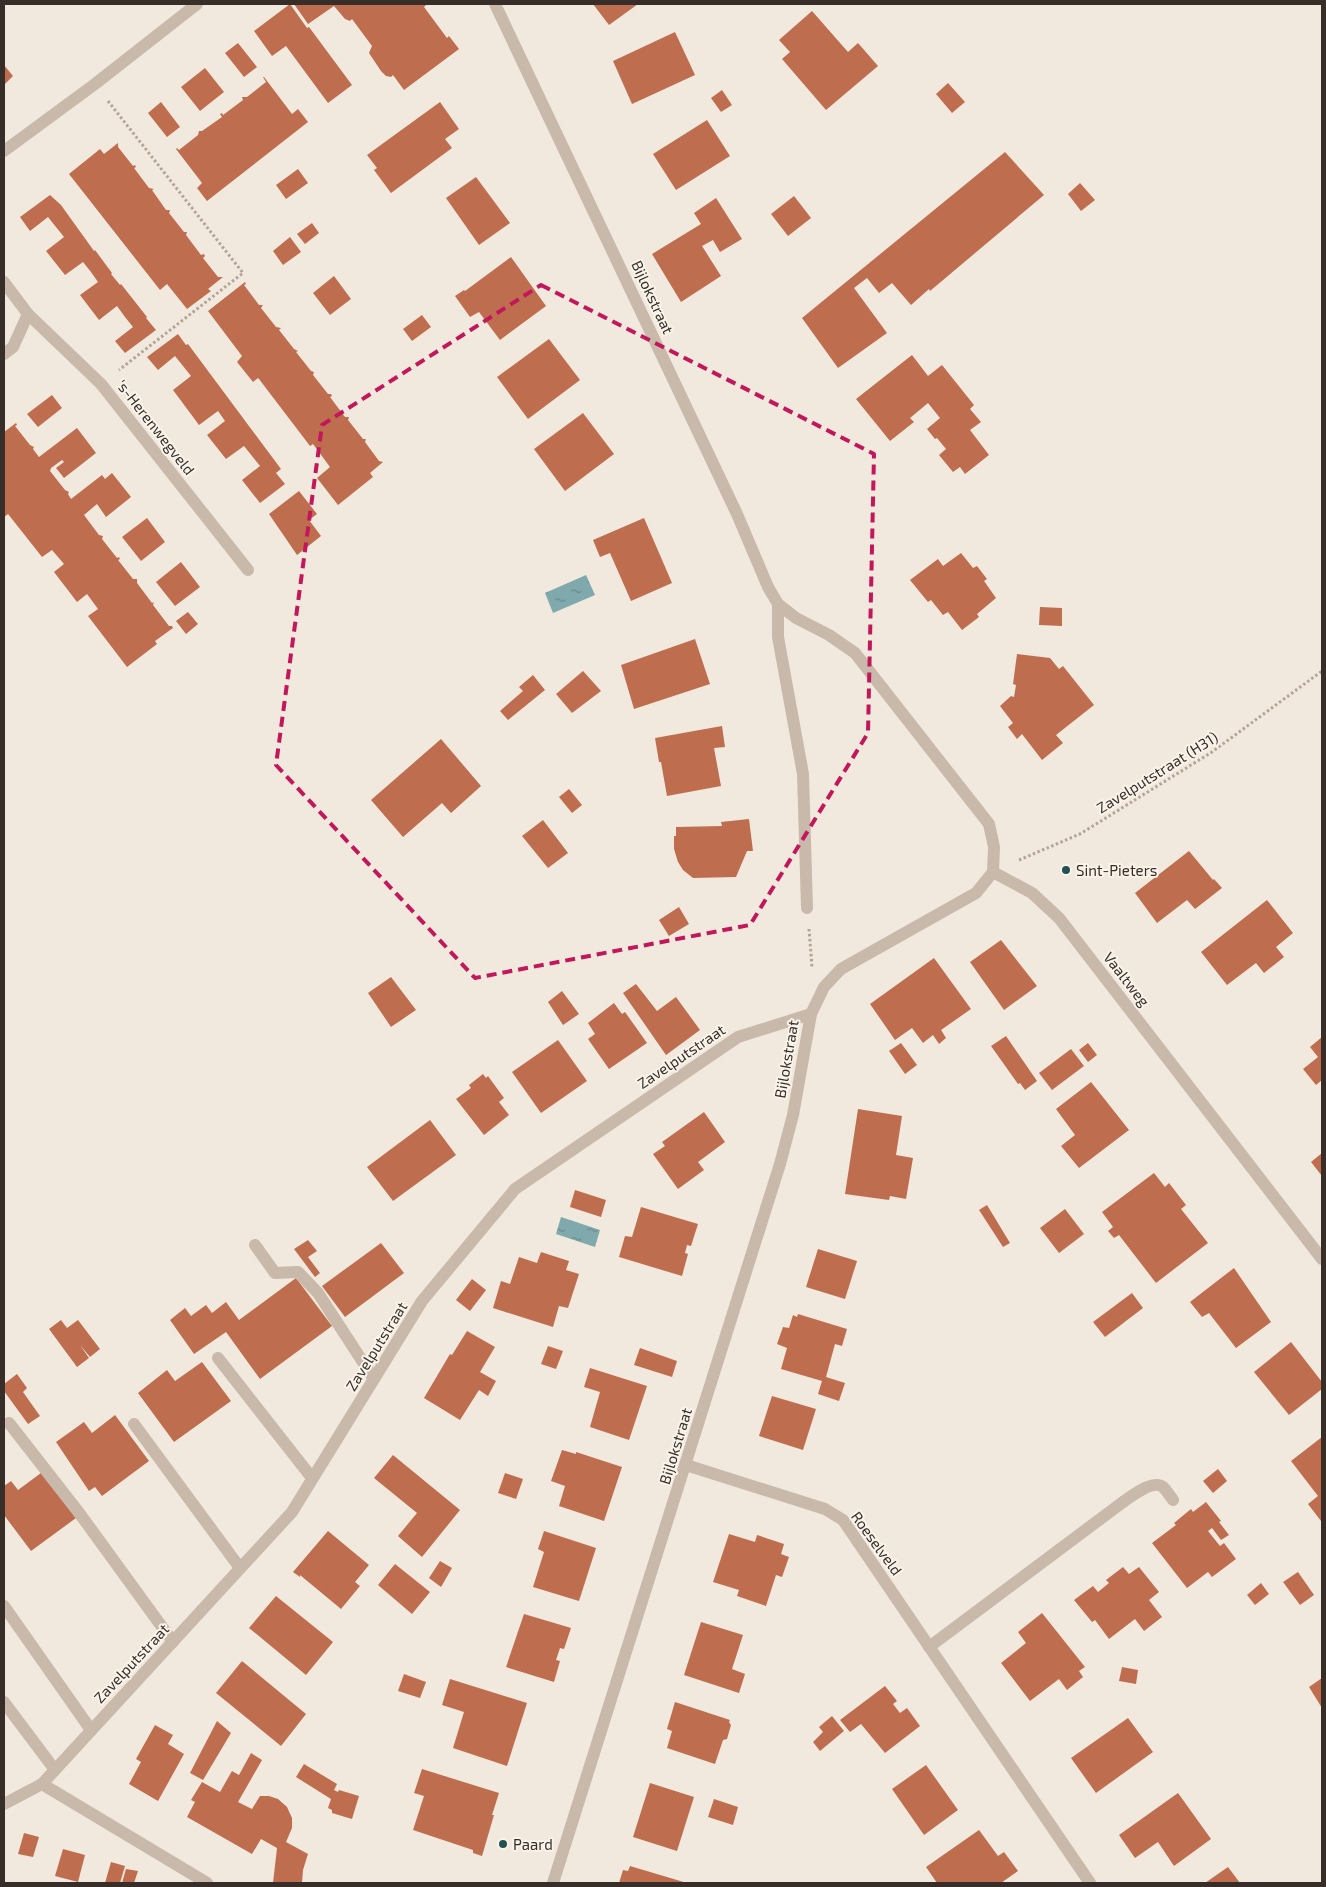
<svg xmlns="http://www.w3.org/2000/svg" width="1326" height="1887" font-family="'Exo 2',sans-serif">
	<defs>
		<pattern id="water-ripples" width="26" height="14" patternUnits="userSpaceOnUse" patternTransform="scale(1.25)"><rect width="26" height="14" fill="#7fa9ac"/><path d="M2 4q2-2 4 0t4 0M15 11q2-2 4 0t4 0" fill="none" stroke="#698a8c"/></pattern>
	</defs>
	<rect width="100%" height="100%" fill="#f1e9de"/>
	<g fill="url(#water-ripples)">
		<polygon points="586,575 595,595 553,613 545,593"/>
		<polygon points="561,1217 600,1230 595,1247 556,1234"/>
	</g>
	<g fill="#be6e4f">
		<polygon points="290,4 307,28 309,27 352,85 328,103 286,46 272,56 254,31"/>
		<polygon points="294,4 426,4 426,5 424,7 447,38 449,36 459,49 404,90 393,75 391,77 386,76 381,71 369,53 372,46 352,19 350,21 345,19 334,6 308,24"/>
		<polygon points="593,4 638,4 609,25"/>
		<polygon points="812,11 848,52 858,43 878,66 826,110 782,59 790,52 779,40"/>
		<polygon points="675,32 695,75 632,104 613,61"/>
		<polygon points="238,43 257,67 244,77 225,53"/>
		<polygon points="4,65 13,76 4,85"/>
		<polygon points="205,68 224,92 200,111 181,87"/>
		<polygon points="263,77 264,77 292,114 298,109 308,122 207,201 197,188 202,183 176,149 177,148 179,150 198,135 199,131 202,131 222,117 220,114 222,113 223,115 243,100 242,97 247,97 266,82"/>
		<polygon points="948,83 965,102 952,113 936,94"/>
		<polygon points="722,90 732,105 721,112 711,98"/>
		<polygon points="161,102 180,127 167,137 148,113"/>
		<polygon points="440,102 459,129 445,139 452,148 391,193 374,170 377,168 367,155"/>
		<polygon points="707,120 730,156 676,190 653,154"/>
		<polygon points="118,143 118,147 133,166 135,165 136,167 134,168 149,188 154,189 152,190 166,210 169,210 170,211 169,213 184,232 187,232 186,235 201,255 204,254 205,256 203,258 218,277 223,277 208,289 211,291 187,309 167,284 160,290 69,174 100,149 104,154"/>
		<polygon points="1005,152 1044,195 930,291 929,289 911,305 892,283 879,293 867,278 854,288 887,333 838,368 802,318"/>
		<polygon points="298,169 308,183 286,199 276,185"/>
		<polygon points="476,177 510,223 479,245 446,198"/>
		<polygon points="1080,183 1095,200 1081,211 1068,194"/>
		<polygon points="50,195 61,205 94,251 95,250 112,273 111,274 120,285 121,284 147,317 146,318 156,330 125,353 115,341 133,327 125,317 117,306 99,320 80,295 98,282 91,272 83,262 65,275 46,251 64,237 48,217 30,231 20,217"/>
		<polygon points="794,196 811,218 788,236 771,214"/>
		<polygon points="716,198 742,239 720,252 713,240 702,246 721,276 681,302 652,254 701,224 694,213"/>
		<polygon points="312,223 319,233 305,244 297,234"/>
		<polygon points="290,237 301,252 283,265 273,251"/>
		<polygon points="511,257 546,306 500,340 479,312 470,317 455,296 464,290 465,291"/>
		<polygon points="334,276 351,299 330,315 313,293"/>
		<polygon points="245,282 246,284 244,285 259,305 263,305 261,308 276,327 281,328 279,330 294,349 298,351 296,352 311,371 314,372 313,375 328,394 331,394 332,396 330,397 345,417 349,417 348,420 363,439 366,439 365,442 379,461 383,462 370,473 373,477 338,505 317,478 330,467 313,444 310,446 259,379 258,378 253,382 237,362 242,356 208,311"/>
		<polygon points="422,315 431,327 412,341 403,329"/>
		<polygon points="178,334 186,345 188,344 281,469 276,473 285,484 260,503 242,480 260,466 244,446 226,459 207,435 225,421 218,411 199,425 173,390 191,376 175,356 158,370 147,357"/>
		<polygon points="549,339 580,380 528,419 497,377"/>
		<polygon points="912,355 928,376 942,365 974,405 970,409 981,422 970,430 989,455 965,474 960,467 953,472 939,455 946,449 937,438 935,439 927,429 940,418 928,403 910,418 914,422 890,441 856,399"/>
		<polygon points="52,395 62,408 38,427 27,414"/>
		<polygon points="583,413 614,454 565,491 534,449"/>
		<polygon points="16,423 17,425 15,426 30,445 34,447 33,449 39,457 77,428 96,453 64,478 56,468 64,462 62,460 51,468 50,471 65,490 69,492 68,494 71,499 102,475 105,479 112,473 131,497 106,517 97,504 84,515 99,535 103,536 102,539 117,558 119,557 120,559 118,560 133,579 137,579 137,583 152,603 154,602 153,605 169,626 172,626 173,628 155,641 157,644 127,667 88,616 98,609 87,594 77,602 54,572 64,564 52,550 42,557 8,514 4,517 4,432"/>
		<polygon points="299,491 317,514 309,520 321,536 297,555 269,514"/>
		<polygon points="147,518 165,542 141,561 122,537"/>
		<polygon points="644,518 672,583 631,601 610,553 600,557 593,540"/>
		<polygon points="961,553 973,568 977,566 987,579 984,581 996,598 977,614 979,617 962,630 948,612 943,615 931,600 928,602 910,580 938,559 943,566"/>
		<polygon points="181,562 200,587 175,606 156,582"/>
		<polygon points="1040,607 1062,608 1062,626 1039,625"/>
		<polygon points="188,612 198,624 186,634 176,621"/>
		<polygon points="695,639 710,684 634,709 621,665"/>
		<polygon points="1017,654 1050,658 1059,669 1063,666 1094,705 1056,735 1063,743 1042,760 1022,734 1017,739 1008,727 1013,723 1000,706 1011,696 1014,697 1016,685 1013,684"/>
		<polygon points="583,671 601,691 572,713 556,694"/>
		<polygon points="533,675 545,690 508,720 500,711 523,691 519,687"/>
		<polygon points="722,726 725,747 714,748 721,786 667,796 661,762 659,762 655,738"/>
		<polygon points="441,739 481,786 451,813 442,803 403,837 371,800"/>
		<polygon points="569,789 582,805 572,813 559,797"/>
		<polygon points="749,819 753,851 747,851 736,877 693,878 683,870 678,862 674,849 674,836 676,836 676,827 722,826 721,822"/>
		<polygon points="543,820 568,853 548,868 522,836"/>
		<polygon points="1189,851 1213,880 1214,879 1222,888 1195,909 1187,900 1157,923 1135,893"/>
		<polygon points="1267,900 1293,933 1276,947 1284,957 1264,973 1256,963 1227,985 1201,952"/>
		<polygon points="679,907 689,924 669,936 659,920"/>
		<polygon points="1001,940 1037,986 1004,1010 970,962"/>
		<polygon points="934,958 971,1009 941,1030 946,1038 939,1044 933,1035 923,1043 912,1028 895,1040 870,1004"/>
		<polygon points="391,977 416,1010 391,1027 368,993"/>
		<polygon points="636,984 657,1011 676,997 700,1030 666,1055 623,993"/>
		<polygon points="562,991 579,1014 563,1025 548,1002"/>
		<polygon points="614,1003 622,1014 625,1012 647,1043 609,1069 588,1039 595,1034 588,1023"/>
		<polygon points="1006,1036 1037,1081 1025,1090 1020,1083 1018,1084 991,1046"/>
		<polygon points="1322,1037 1322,1080 1316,1085 1303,1069 1318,1057 1310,1047"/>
		<polygon points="558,1040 587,1081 541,1113 512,1072"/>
		<polygon points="901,1043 917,1065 905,1074 889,1051"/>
		<polygon points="1088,1043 1097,1055 1088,1062 1079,1050"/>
		<polygon points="1071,1049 1084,1066 1052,1090 1039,1073"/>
		<polygon points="483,1074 486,1078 488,1076 504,1098 499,1102 509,1115 484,1135 456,1099 471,1088 469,1085"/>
		<polygon points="1091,1082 1129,1130 1079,1168 1061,1146 1075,1135 1056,1109"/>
		<polygon points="858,1109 902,1116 896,1155 913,1158 906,1199 890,1196 889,1200 845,1194"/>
		<polygon points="704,1112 725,1142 698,1162 704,1170 678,1189 653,1154 665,1146 662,1142"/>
		<polygon points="430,1120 456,1155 393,1201 367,1167"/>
		<polygon points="1322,1153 1322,1176 1311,1162"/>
		<polygon points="1154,1173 1165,1187 1169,1183 1186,1205 1181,1209 1208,1243 1156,1283 1119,1235 1114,1238 1108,1231 1113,1227 1102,1212"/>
		<polygon points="575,1190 606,1200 601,1217 570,1207"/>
		<polygon points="987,1205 1010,1243 1003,1247 979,1210"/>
		<polygon points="641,1207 698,1224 691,1246 687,1245 685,1253 688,1254 682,1276 619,1257 625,1236 632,1237"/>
		<polygon points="1065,1209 1084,1234 1059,1253 1040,1228"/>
		<polygon points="308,1240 317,1251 308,1257 320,1273 315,1277 294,1249"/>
		<polygon points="381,1243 404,1273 345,1317 322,1286"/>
		<polygon points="818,1249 857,1261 845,1299 806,1287"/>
		<polygon points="541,1252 569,1261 566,1270 579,1274 568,1308 559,1306 553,1327 493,1308 501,1281 510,1284 519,1257 537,1263"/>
		<polygon points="1234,1268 1271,1322 1236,1348 1209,1313 1202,1317 1190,1302"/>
		<polygon points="296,1278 332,1326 260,1379 226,1332 194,1354 170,1320 185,1308 191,1316 206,1305 212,1313 226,1302 239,1320"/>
		<polygon points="472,1279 486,1290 470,1311 456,1300"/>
		<polygon points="1132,1293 1143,1308 1105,1337 1093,1322"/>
		<polygon points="798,1314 847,1329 842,1346 835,1344 826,1377 845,1383 839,1401 818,1394 822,1381 781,1369 787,1348 777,1344 783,1327 789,1328 793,1315 797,1317"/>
		<polygon points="61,1320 67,1328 78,1320 100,1349 90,1357 80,1345 89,1358 77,1367 49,1329"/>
		<polygon points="467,1331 495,1347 480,1372 496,1381 488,1396 479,1390 460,1420 424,1398 450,1354 452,1355"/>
		<polygon points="1291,1342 1322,1382 1322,1389 1289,1415 1254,1372"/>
		<polygon points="548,1346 563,1351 556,1369 541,1364"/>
		<polygon points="640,1348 677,1361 672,1377 634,1365"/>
		<polygon points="202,1362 231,1401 174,1442 138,1393 167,1370 175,1381"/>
		<polygon points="590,1368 647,1386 629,1440 590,1427 600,1392 584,1387"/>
		<polygon points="17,1374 27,1388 23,1392 40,1416 28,1424 4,1391 4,1384"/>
		<polygon points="772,1396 816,1409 803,1450 759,1436"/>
		<polygon points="115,1415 149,1461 102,1496 95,1487 89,1491 56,1442 84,1422 92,1433"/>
		<polygon points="1322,1437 1322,1520 1321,1521 1308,1504 1318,1496 1291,1461"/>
		<polygon points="562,1450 576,1454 576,1452 622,1467 604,1521 559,1506 565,1486 551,1481"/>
		<polygon points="393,1455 460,1510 422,1557 398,1536 417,1513 374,1478"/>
		<polygon points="1218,1469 1227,1481 1213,1493 1203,1481"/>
		<polygon points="41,1473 76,1518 31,1551 4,1515 4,1486 11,1481 18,1490"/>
		<polygon points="505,1473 523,1479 516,1499 498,1493"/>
		<polygon points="1206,1502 1221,1521 1219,1522 1229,1535 1221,1540 1212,1528 1208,1531 1220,1546 1224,1543 1236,1559 1212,1577 1208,1572 1187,1588 1152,1543 1176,1525 1174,1523 1191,1509 1193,1512"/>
		<polygon points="328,1531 369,1565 355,1582 360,1586 341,1609 300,1575 300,1577 293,1572"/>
		<polygon points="544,1531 596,1548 579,1601 533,1587 544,1552 538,1549"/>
		<polygon points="729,1534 755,1542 757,1535 784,1544 781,1554 789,1557 782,1577 776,1575 766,1606 737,1596 739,1590 713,1582"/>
		<polygon points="440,1561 452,1568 441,1587 429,1578"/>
		<polygon points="395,1564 430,1592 412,1614 378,1585"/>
		<polygon points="1123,1567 1129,1574 1139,1567 1159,1592 1149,1600 1162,1617 1144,1631 1135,1619 1109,1639 1095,1620 1092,1622 1074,1600 1093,1586 1098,1592 1109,1583 1106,1580"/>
		<polygon points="1298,1572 1314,1595 1300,1605 1283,1582"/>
		<polygon points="1261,1583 1269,1594 1255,1605 1247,1595"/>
		<polygon points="276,1596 333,1642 306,1675 249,1628"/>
		<polygon points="1042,1613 1085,1667 1079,1671 1083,1677 1067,1690 1059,1679 1030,1701 1001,1663 1026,1643 1018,1632"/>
		<polygon points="524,1614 571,1628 564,1649 560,1648 556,1660 560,1661 554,1682 506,1667"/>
		<polygon points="701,1622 743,1635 732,1669 745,1674 739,1693 684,1675"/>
		<polygon points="242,1661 306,1714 281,1746 216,1693"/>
		<polygon points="1122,1667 1138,1670 1136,1684 1119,1681"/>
		<polygon points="404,1674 426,1682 420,1698 398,1691"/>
		<polygon points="1322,1678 1322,1708 1309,1687"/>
		<polygon points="450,1679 527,1703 507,1766 453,1748 464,1712 442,1705"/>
		<polygon points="885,1686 897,1701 893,1704 900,1713 907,1708 920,1726 885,1753 861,1724 850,1732 840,1720"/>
		<polygon points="675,1702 730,1720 729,1722 731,1725 727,1739 723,1740 715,1764 667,1748 672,1731 667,1729"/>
		<polygon points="832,1716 844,1731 820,1751 813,1742 823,1732 819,1727"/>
		<polygon points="1128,1718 1153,1752 1096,1793 1071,1758"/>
		<polygon points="217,1721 231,1733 203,1780 190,1773"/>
		<polygon points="155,1725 173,1735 168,1744 184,1754 158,1801 129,1784 141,1762 136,1759"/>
		<polygon points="251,1753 262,1760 238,1802 252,1809 260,1796 269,1796 278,1799 287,1807 292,1818 292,1828 286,1842 308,1854 303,1870 302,1883 273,1883 277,1848 261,1839 252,1854 187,1817 195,1802 191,1800 202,1782 220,1792 232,1771 239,1775"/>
		<polygon points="304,1764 337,1784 334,1790 338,1792 339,1790 359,1796 352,1819 332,1813 332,1810 328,1808 331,1799 296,1777"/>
		<polygon points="926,1765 958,1810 924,1835 892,1789"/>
		<polygon points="422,1769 499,1793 492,1815 494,1815 482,1856 473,1853 473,1850 413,1830 424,1796 414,1793"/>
		<polygon points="650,1783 694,1797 677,1851 633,1837"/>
		<polygon points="1178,1793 1211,1839 1174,1866 1158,1842 1135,1858 1119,1835"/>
		<polygon points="714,1799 738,1807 733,1825 708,1817"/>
		<polygon points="979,1830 998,1856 1004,1852 1018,1871 1001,1883 937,1883 926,1867"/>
		<polygon points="24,1833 39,1837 33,1857 18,1854"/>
		<polygon points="63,1849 85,1855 78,1882 55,1876"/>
		<polygon points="111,1862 125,1866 120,1883 105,1883"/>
		<polygon points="630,1866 687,1883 619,1883 623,1870 628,1871"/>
		<polygon points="1228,1867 1240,1883 1205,1883"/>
		<polygon points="126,1869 138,1871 134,1883 122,1883"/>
	</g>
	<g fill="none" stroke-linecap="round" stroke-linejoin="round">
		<g stroke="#b4a495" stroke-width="3" stroke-dasharray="2.5 2.5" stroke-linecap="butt">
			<polyline points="108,101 243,273 119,370"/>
			<polyline points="1019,860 1080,834 1212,752 1322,671"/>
			<polyline points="809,929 812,967"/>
		</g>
		<g stroke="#c9b9ab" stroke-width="12">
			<polyline points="255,1245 275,1273 298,1272 318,1293 374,1379"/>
			<polyline points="218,1358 312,1478"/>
			<polyline points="9,1423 80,1514 173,1642"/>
			<polyline points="134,1424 240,1568"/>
			<path d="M1123,1502c9,-6 30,-23 40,-15 4,4 7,9 10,13"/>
			<polyline points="4,1606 91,1730"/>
			<polyline points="4,1702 55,1770"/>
		</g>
		<g stroke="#c9b9ab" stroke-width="12">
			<polyline points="495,4 737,514 768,587 778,604 796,618 829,635 855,653 989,824 994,847 993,872 1032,893 1059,918 1322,1259"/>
			<polyline points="4,151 95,84 197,4"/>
			<polyline points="4,282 28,314 13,347 4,354"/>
			<polyline points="28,314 101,384 248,570"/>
			<polyline points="778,604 778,637 803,774 807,908"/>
			<polyline points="686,1465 825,1509 843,1520 1090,1883"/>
			<polyline points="929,1647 1123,1502"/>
			<polyline points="42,1784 207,1883"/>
			<polyline points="4,1804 42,1784 292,1512 422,1301 515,1189 738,1037 811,1014"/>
			<polyline points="553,1883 780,1164 793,1115 811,1014 824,987 841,969 976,893 993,872"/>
		</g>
	</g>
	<path fill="none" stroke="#c2185b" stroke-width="4" stroke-dasharray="10 6" stroke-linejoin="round" d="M541,285l333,169 -6,279 -118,192 -275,53 -199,-213 46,-340z"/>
	<g fill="#225156" stroke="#f9f3ea" stroke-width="2">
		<circle cx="1066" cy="870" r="5"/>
		<circle cx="503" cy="1844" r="5"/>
	</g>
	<g text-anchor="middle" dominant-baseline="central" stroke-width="4" stroke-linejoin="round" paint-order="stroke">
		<g font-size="15" fill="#372e2a" stroke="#f9f3ea">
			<text transform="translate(653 297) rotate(65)">Bijlokstraat</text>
			<text transform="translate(156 427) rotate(52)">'s-Herenwegveld</text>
			<text transform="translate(1157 772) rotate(-32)">Zavelputstraat (H31)</text>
			<text transform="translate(1127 979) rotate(52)">Vaaltweg</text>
			<text transform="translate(681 1056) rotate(-34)">Zavelputstraat</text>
			<text transform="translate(786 1059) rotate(-80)">Bijlokstraat</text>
			<text transform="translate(376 1346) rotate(-58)">Zavelputstraat</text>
			<text transform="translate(675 1446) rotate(-73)">Bijlokstraat</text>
			<text transform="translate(877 1543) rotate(54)">Roeselveld</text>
			<text transform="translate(131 1663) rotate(-47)">Zavelputstraat</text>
		</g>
		<g font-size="15" fill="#372e2a" stroke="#f9f3ea" text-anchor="start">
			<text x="1076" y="870">Sint-Pieters</text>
			<text x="513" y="1844">Paard</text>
		</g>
	</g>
	<rect width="1326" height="1887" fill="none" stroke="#372e2a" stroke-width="10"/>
</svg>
